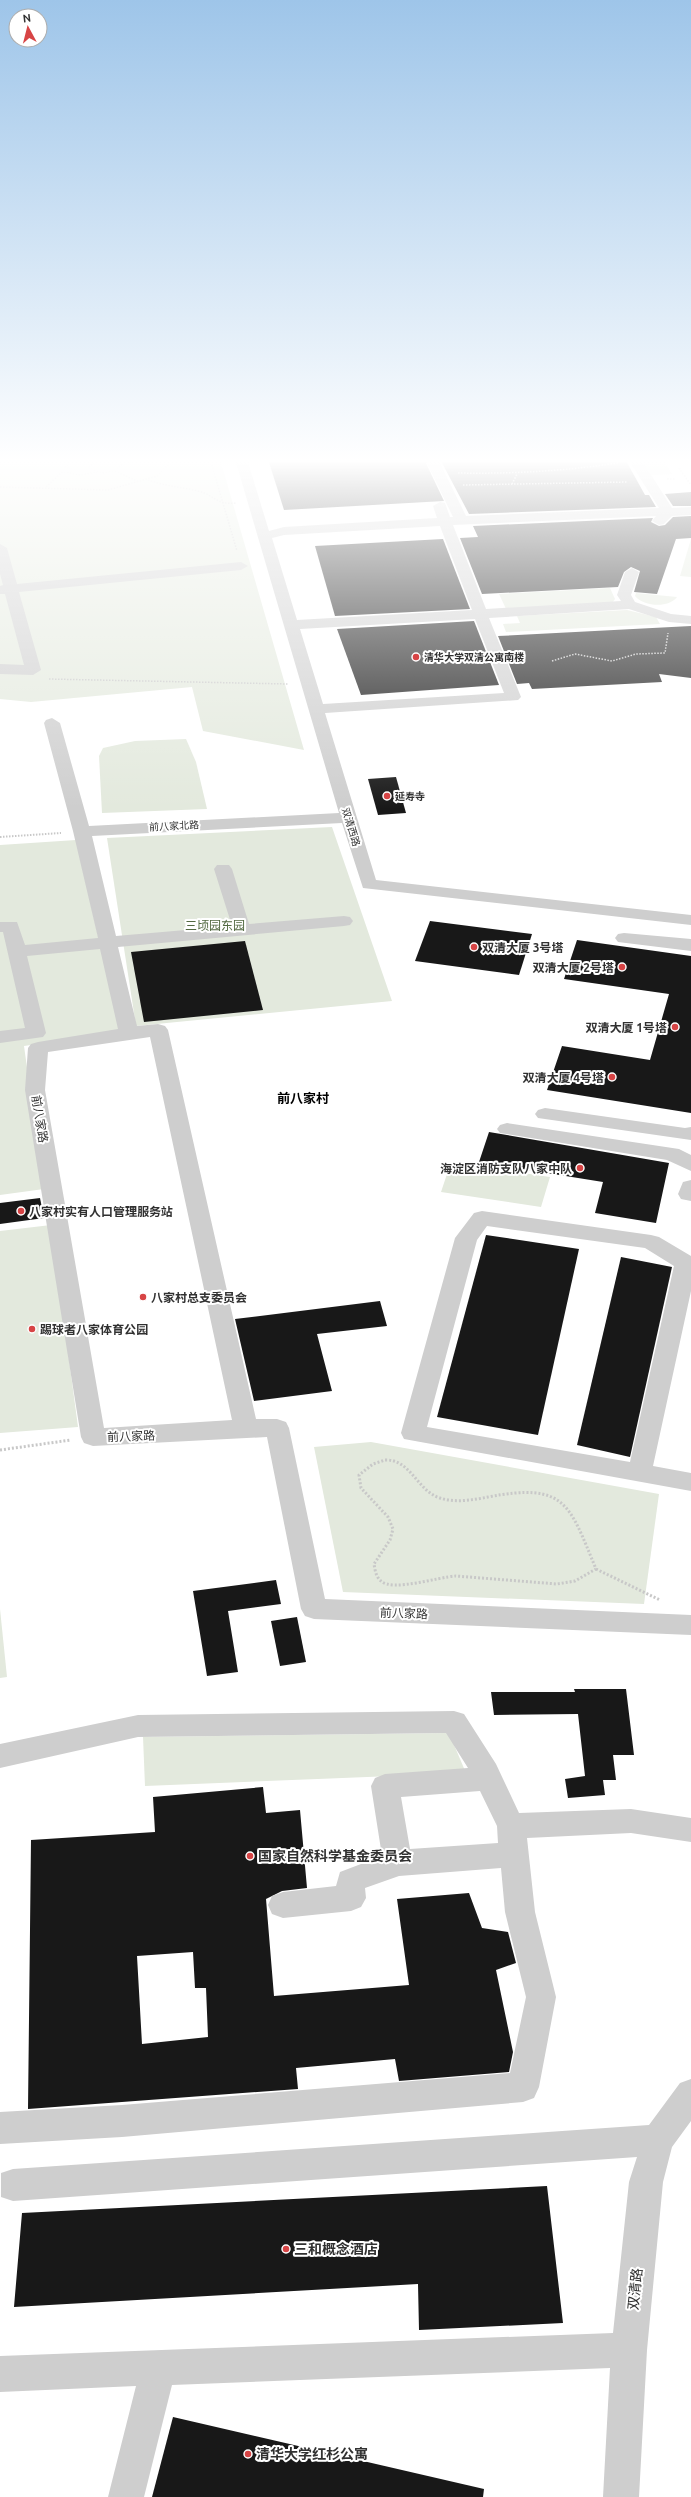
<svg xmlns="http://www.w3.org/2000/svg" width="691" height="2497" font-family="Ubuntu,'Noto Sans SC',sans-serif">
	<rect width="100%" height="100%" fill="#fff"/>
	<g fill="#e3e9dd">
		<polygon points="0,459 220,459 304,750 203,731 192,687 31,702 0,699"/>
		<polygon points="641,459 687,459 664,461 672,474 651,475"/>
		<polygon points="691,539 691,577 680,576"/>
		<polygon points="610,588 615,599 612,603 507,611 499,594"/>
		<path d="M636,593l41,4c-9,12 -34,9 -42,-1z"/>
		<polygon points="627,610 656,617 660,624 506,632 503,624 520,623 517,616"/>
		<polygon points="186,739 196,762 207,809 102,813 99,756 103,748 135,741"/>
		<polygon points="332,827 392,1001 136,1026 107,838"/>
		<polygon points="76,840 120,1032 24,1046 44,1189 0,1195 0,845"/>
		<polygon points="451,1162 550,1177 541,1207 441,1192"/>
		<polygon points="51,1225 78,1427 0,1433 0,1231"/>
		<polygon points="371,1442 659,1494 644,1604 343,1592 314,1447"/>
		<polygon points="0,1609 7,1677 0,1678"/>
		<polygon points="449,1733 466,1773 145,1786 143,1737"/>
	</g>
	<g fill="#181818" fill-rule="evenodd">
		<polygon points="268,459 424,459 444,501 284,510"/>
		<polygon points="440,459 625,459 645,495 649,495 656,507 469,514"/>
		<polygon points="691,492 691,506 673,506 665,494"/>
		<polygon points="691,516 691,538 676,539 657,594 634,592 640,571 631,567 624,572 618,587 482,594 460,538 478,537 473,526 653,518 651,522 659,526 665,525 673,517"/>
		<polygon points="443,539 470,609 335,616 315,546"/>
		<polygon points="474,621 499,685 361,695 337,629"/>
		<polygon points="691,626 691,678 659,674 662,682 532,689 529,683 517,684 498,636"/>
		<polygon points="396,777 406,813 378,815 368,779"/>
		<polygon points="430,921 532,934 519,975 415,961"/>
		<polygon points="577,940 691,956 691,1113 547,1090 562,1046 650,1060 669,994 564,979"/>
		<polygon points="245,941 263,1010 144,1022 131,952"/>
		<polygon points="489,1132 669,1163 656,1223 595,1213 603,1182 479,1162"/>
		<polygon points="40,1198 44,1218 0,1224 0,1203"/>
		<polygon points="486,1235 579,1249 538,1435 437,1417"/>
		<polygon points="621,1257 672,1267 630,1457 577,1445"/>
		<polygon points="380,1301 387,1326 317,1334 332,1391 254,1401 235,1319"/>
		<polygon points="276,1580 281,1604 228,1611 238,1672 207,1676 193,1591"/>
		<polygon points="297,1617 306,1662 280,1666 271,1621"/>
		<polygon points="574,1689 626,1689 634,1755 613,1755 616,1780 603,1780 605,1795 568,1798 565,1779 585,1776 578,1714 494,1715 491,1692 575,1692"/>
		<path d="M263,1787l3,26 34,-3 7,78 -25,3 -16,8 8,97 135,-11 -12,-86 72,-6 13,35 26,4 8,31 -20,7 17,82 -4,20 -110,9 -4,-22 -99,9 2,21 -270,20 3,-269 124,-8 -2,-35zM193,1952l2,36h11l2,49 -66,7 -5,-88z"/>
		<polygon points="547,2186 563,2323 419,2330 418,2284 14,2307 22,2213"/>
		<polygon points="173,2417 484,2489 483,2497 152,2497"/>
	</g>
	<g fill="none" stroke-linecap="round" stroke-linejoin="round">
		<g stroke="#c8c8c8" stroke-width="1.5" stroke-dasharray="1.5 1.5" stroke-linecap="butt">
			<polyline points="71,459 65,467 72,470 70,473 80,475 97,472"/>
			<polyline points="81,459 96,464 112,459"/>
			<polyline points="210,459 237,551"/>
			<polyline points="0,460 2,459"/>
			<polyline points="92,464 88,468 102,473 115,471 122,464 149,459"/>
			<polyline points="679,468 691,485"/>
			<polyline points="115,471 139,482"/>
			<path d="M458,473c54,1 106,-2 160,-10"/>
			<polyline points="667,479 675,479"/>
			<path d="M148,480c17,6 33,7 50,11 17,4 17,14 38,12"/>
			<polyline points="512,484 517,474"/>
			<polyline points="463,485 628,482"/>
			<polyline points="0,487 108,490 157,476 168,465 164,459"/>
			<polyline points="46,487 62,472 70,473"/>
			<polyline points="552,661 575,654 612,661 636,654 665,653 668,633"/>
			<polyline points="49,679 288,684"/>
		</g>
		<polyline stroke="#c8c8c8" stroke-width="2" stroke-dasharray="1.5 1.5" stroke-linecap="butt" points="0,837 61,833"/>
		<g stroke="#c8c8c8" stroke-width="3" stroke-dasharray="2 2" stroke-linecap="butt">
			<polyline points="0,1450 71,1440"/>
			<path d="M385,1460c26,-1 32,31 55,38 15,5 33,2 48,-1 78,-15 81,7 108,72l-21,12 -18,3 -101,-8c-18,1 -63,16 -75,5 -5,-4 -6,-11 -7,-17l16,-24 3,-11 -5,-12 -27,-29 -2,-13 14,-11z"/>
			<polyline points="596,1569 660,1600"/>
		</g>
		<g fill="#cecece" fill-rule="evenodd">
			<path d="M235,459h12l22,72 15,-4 153,-9 -4,-12 7,-4 5,1 5,14h3l-28,-58h13l28,57 193,-8 -31,-49h13l31,49 19,-1v8l-19,1 -8,8 -5,1 -7,-4 4,-5 -203,9 33,84 135,-8 -4,-6 8,-23 7,-4 7,4 -8,23 4,7 36,12 20,2v8l-22,-2 -40,-13 -140,9 32,79 -3,3 -193,13 51,167 315,35v10l-328,-37 -21,-65 -250,13 24,100 116,-10 -18,-57 3,-4h12l3,4 17,55 95,-8 6,1 3,4 -3,4 -6,1 -226,21 19,79 21,-2 7,2 3,4 88,389h21l9,3 3,6 36,171 366,16v20l-377,-16 -9,-3 -4,-7 -34,-172 -174,9 -9,-3 -3,-6 -56,-347 3,-42 3,-4 7,-2 80,-13 -18,-80 -73,7 19,77 -3,4 -43,6v-12l25,-3 -22,-96h-3v-10h17l8,23 73,-7 -25,-107 -29,-108 2,-3 6,-2 8,5 29,103 250,-13zM440,526l32,84 -175,10 -25,-82 12,-3zM475,619l29,74 -181,11 -23,-75zM150,1037l82,383 -128,8 -59,-338 3,-38z"/>
			<polygon points="0,544 7,548 17,584 241,562 248,566 241,570 19,592 41,670 33,675 0,674 0,664 24,665 5,594 0,594 0,586 3,585 0,574"/>
			<polygon points="624,933 691,939 691,951 618,942 615,938 618,934"/>
			<polygon points="545,1108 685,1128 691,1127 691,1140 538,1118 535,1114 538,1110"/>
			<polygon points="507,1123 679,1149 691,1155 691,1171 667,1160 500,1133 497,1129 500,1125"/>
			<polygon points="691,1180 691,1201 681,1199 678,1194 683,1182"/>
			<path d="M482,1211l169,24 8,2 32,19v35l-38,175 38,7v18l-287,-52 -3,-6 54,-195 19,-25zM487,1226l158,22 29,18 -44,196 -203,-35 50,-187z"/>
			<path d="M454,1711l10,3 32,50 23,49 112,-4 60,9v24l-60,-9 -104,5 8,74 21,85 -17,90 -5,11 -11,4 -401,35 -122,7v-32l122,-7 388,-32 16,-76 -21,-85 -4,-44 -102,8 -34,12 1,10 -5,9 -10,4 -68,7 -11,-4 -4,-9 4,-9 11,-4 53,-6 4,-14 42,-16 -11,-70 4,-8 10,-4 83,-6 -22,-35 -308,4 -138,31v-24l138,-29zM480,1791l17,35 1,17 -88,6 -9,-52z"/>
			<polygon points="691,2079 691,2121 672,2147 663,2182 647,2350 639,2497 603,2497 610,2368 172,2385 144,2497 108,2497 136,2386 0,2392 0,2356 613,2333 629,2182 637,2157 13,2201 1,2197 1,2173 13,2169 649,2125 680,2083"/>
		</g>
	</g>
	<linearGradient id="sky" x2="0" y2="1"><stop stop-color="#9ec5e9"/><stop offset="0.57" stop-color="#fff"/><stop offset="1" stop-color="#fff" stop-opacity="0"/></linearGradient>
	<rect width="691" height="809" fill="url(#sky)"/>
	<g fill="#d74445" stroke="#fff" stroke-width="1.5">
		<circle cx="416" cy="657" r="4"/>
		<circle cx="387" cy="796" r="4"/>
		<circle cx="474" cy="947" r="4"/>
		<circle cx="622" cy="967" r="4"/>
		<circle cx="675" cy="1027" r="4"/>
		<circle cx="612" cy="1077" r="4"/>
		<circle cx="580" cy="1168" r="4"/>
		<circle cx="21" cy="1211" r="4"/>
		<circle cx="143" cy="1297" r="4"/>
		<circle cx="32" cy="1329" r="4"/>
		<circle cx="250" cy="1856" r="4"/>
		<circle cx="286" cy="2249" r="4"/>
		<circle cx="248" cy="2454" r="4"/>
	</g>
	<g text-anchor="middle" dominant-baseline="central" stroke-width="4" stroke-linejoin="round" paint-order="stroke">
		<g font-size="10" font-weight="bold" fill="#313131" stroke="#fff" text-anchor="start">
			<text x="424" y="657">清华大学双清公寓南楼</text>
			<text x="395" y="796">延寿寺</text>
		</g>
		<g font-size="10" fill="#313131" stroke="#fff">
			<text transform="translate(174 826) rotate(-3)">前八家北路</text>
			<text transform="translate(351 827) rotate(73)">双清西路</text>
		</g>
		<g font-size="12" fill="#526941" stroke="#fff">
			<text x="215" y="925">三顷园东园</text>
		</g>
		<g font-size="12" font-weight="bold" fill="#313131" stroke="#fff" text-anchor="start">
			<text x="482" y="947">双清大厦 3号塔</text>
			<text x="614" y="967" text-anchor="end">双清大厦 2号塔</text>
			<text x="667" y="1027" text-anchor="end">双清大厦 1号塔</text>
			<text x="604" y="1077" text-anchor="end">双清大厦 4号塔</text>
			<text x="572" y="1168" text-anchor="end">海淀区消防支队八家中队</text>
			<text x="29" y="1211">八家村实有人口管理服务站</text>
			<text x="151" y="1297">八家村总支委员会</text>
			<text x="40" y="1329">踢球者八家体育公园</text>
		</g>
		<g font-size="12" fill="#313131" stroke="#fff">
			<text transform="translate(40 1119) rotate(81)">前八家路</text>
			<text transform="translate(131 1436) rotate(-2)">前八家路</text>
			<text transform="translate(404 1613) rotate(2)">前八家路</text>
		</g>
		<g font-size="13" font-weight="bold" fill="#000" stroke="#fff">
			<text x="303" y="1098">前八家村</text>
		</g>
		<g font-size="14" font-weight="bold" fill="#313131" stroke="#fff" text-anchor="start">
			<text x="258" y="1856">国家自然科学基金委员会</text>
			<text x="294" y="2249">三和概念酒店</text>
			<text x="256" y="2454">清华大学红杉公寓</text>
		</g>
		<g font-size="14" fill="#313131" stroke="#fff">
			<text transform="translate(635 2289) rotate(-84)">双清路</text>
		</g>
	</g>
	<g transform="translate(28 28) rotate(353)"><circle r="19" fill="#ffffff" stroke="#adadad"/>
	<path d="M0-3L7 15L0 10L-7 15Z" fill="#d74445"/>
	<text y="-6" font-size="11" font-weight="bold" text-anchor="middle" fill="#313131">N</text>
	</g>
</svg>
